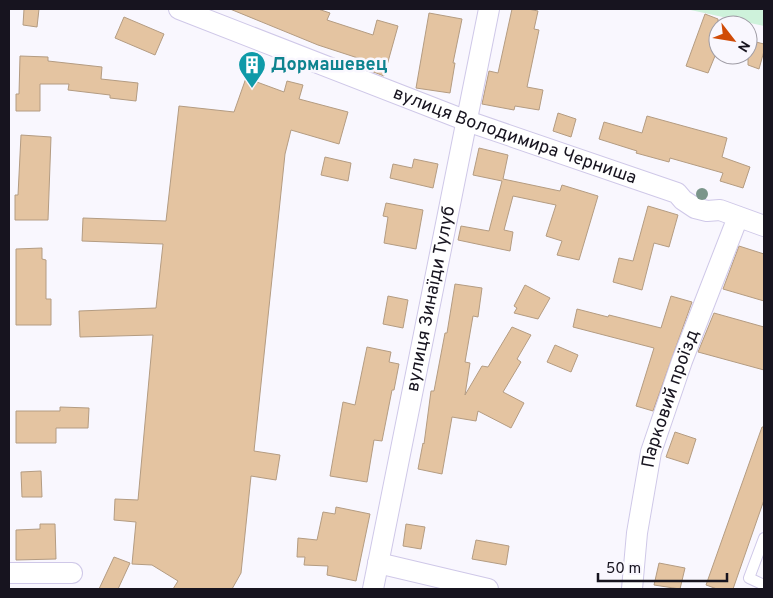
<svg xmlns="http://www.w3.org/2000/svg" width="773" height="598" font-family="Overpass,sans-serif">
	<rect width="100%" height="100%" fill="#f9f7fe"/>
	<polygon fill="#cef2db" points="686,9 764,9 764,26"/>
	<g fill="#e4c4a1" stroke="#b49c82">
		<polygon points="24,9 39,9 37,27 23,25"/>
		<polygon points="230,9 318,9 330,13 327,20 373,35 377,20 398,26 384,76 358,66 361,59 318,45"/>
		<polygon points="512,9 528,9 538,11 534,29 539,30 527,87 543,90 539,110 515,106 514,110 482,104 489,71 498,73"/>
		<polygon points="429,13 462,19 453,63 455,63 450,93 416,88"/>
		<polygon points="705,14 718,19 718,57 715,56 708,73 686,66"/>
		<polygon points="124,17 164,34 155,55 115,38"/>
		<polygon points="748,40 764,44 764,51 759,69 748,65"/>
		<polygon points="20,56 48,57 48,61 102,67 101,79 138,83 136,101 110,98 110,95 68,90 69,84 40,84 40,111 16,111 16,94 19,94"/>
		<polygon points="246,78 284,92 287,81 303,85 299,99 348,112 339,144 291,130 285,154 254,451 280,455 276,480 251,476 241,573 232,589 173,589 178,581 152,565 132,564 136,522 114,520 115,499 138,500 153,335 80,337 79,311 156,308 163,244 82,241 83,218 166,221 179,106 234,112"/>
		<polygon points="558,113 576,119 571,137 553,131"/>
		<polygon points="647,116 727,138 722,157 750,167 743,188 720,181 723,173 670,158 669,162 636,153 637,151 599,139 604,122 642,133"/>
		<polygon points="21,135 51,137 48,220 15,220 15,195 18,195"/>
		<polygon points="479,148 508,155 503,179 560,191 562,185 598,196 579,260 557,255 562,241 546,236 556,205 513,196 504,230 513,232 510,251 458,240 461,226 489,231 502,181 473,175"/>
		<polygon points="325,157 351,163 348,181 321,175"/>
		<polygon points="414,159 438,164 433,188 390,178 393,164 412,168"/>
		<polygon points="386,203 423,210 416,249 384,243 388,217 383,216"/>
		<polygon points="648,206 678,215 669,247 654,243 642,290 613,282 619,258 633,261"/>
		<polygon points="739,246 764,254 764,301 723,289"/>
		<polygon points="42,248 42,259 46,260 46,299 51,299 51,325 16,325 16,249"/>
		<polygon points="455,284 482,288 478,317 473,316 465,362 470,363 465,395 482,366 488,367 512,327 531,335 517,359 521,362 503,392 524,403 511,428 478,411 476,421 452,417 442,474 418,469 423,443 424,444 431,391 434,391 445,333 447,333"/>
		<polygon points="525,285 550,298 538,319 514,313 517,308 514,306"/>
		<polygon points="388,296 408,300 403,328 383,324"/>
		<polygon points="671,296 692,302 653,411 636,406 654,348 573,327 577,309 608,317 609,315 661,328"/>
		<polygon points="714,313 764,327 764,370 698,352"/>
		<polygon points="555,345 578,355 571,372 547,362"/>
		<polygon points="367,347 391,352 389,362 399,364 394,390 392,390 382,441 374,440 367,482 330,476 343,402 355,405"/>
		<polygon points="60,407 89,408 88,428 56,428 56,443 16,443 16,411 60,411"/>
		<polygon points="762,427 764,427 764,500 733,589 717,589 706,585"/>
		<polygon points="675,432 696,439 688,464 666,457"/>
		<polygon points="41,471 42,497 22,497 21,472"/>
		<polygon points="336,507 370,514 356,581 327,575 328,566 304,565 305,557 297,557 298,538 317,540 323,512 335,514"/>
		<polygon points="40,524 55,524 56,559 16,560 16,530 40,529"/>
		<polygon points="406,524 425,527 421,549 403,546"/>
		<polygon points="476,540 509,546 506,565 472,559"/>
		<polygon points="114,557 130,563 118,589 99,589"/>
		<polygon points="659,563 685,568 680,589 654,585"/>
	</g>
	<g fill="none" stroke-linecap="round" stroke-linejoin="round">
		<defs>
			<polyline id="service" points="764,538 749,578 764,585"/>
			<g id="minor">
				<path id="s1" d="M179,9l288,112 210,72 6,7 12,8 12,3 13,-1 44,16"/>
				<polyline points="378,563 488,589"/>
				<polyline points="9,573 72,573"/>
				<path id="s2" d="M373,589l116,-580"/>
				<path id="s3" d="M632,589l5,-56 14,-81 31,-91 56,-144"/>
			</g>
		</defs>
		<use href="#service" stroke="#cfc8e8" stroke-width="12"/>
		<use href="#minor" stroke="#cfc8e8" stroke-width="22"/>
		<use href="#service" stroke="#fff" stroke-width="10"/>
		<use href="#minor" stroke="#fff" stroke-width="20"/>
	</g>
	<circle fill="#7a958a" cx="702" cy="194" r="6"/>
	<defs>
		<symbol id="building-pin" viewBox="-11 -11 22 30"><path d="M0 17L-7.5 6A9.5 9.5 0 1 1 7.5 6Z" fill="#0f9aa8" stroke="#f9f7fe"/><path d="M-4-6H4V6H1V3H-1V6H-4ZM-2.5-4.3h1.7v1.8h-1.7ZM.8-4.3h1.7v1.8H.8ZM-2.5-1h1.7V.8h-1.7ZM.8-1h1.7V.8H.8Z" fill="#fff"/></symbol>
	</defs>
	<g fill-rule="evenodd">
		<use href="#building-pin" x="236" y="49" width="32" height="43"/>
	</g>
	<g text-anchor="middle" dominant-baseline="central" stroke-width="5" stroke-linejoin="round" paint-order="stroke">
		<g font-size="18" font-weight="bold" fill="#0d838f" stroke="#f9f7fe" text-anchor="start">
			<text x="271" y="65">Дормашевец</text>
		</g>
		<g font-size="18" fill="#17141f" stroke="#f9f7fe">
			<text stroke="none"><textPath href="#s1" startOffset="359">вулиця Володимира Черниша</textPath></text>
			<text stroke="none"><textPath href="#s2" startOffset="296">вулиця Зинаїди Тулуб</textPath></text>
			<text stroke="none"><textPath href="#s3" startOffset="195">Парковий проїзд</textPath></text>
		</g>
	</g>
	<rect width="773" height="598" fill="none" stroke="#17141f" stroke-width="20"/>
	<g transform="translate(733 40) rotate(121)"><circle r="24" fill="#f9f7fe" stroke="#9f9ca5"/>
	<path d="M0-4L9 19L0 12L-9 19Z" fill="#d04b07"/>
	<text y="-8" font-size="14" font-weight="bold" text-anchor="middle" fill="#17141f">N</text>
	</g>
	<path d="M598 573v8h129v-8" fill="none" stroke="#17141f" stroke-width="2.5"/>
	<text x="606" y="573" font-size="15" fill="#17141f" stroke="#f9f7fe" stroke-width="4" paint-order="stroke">50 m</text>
</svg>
